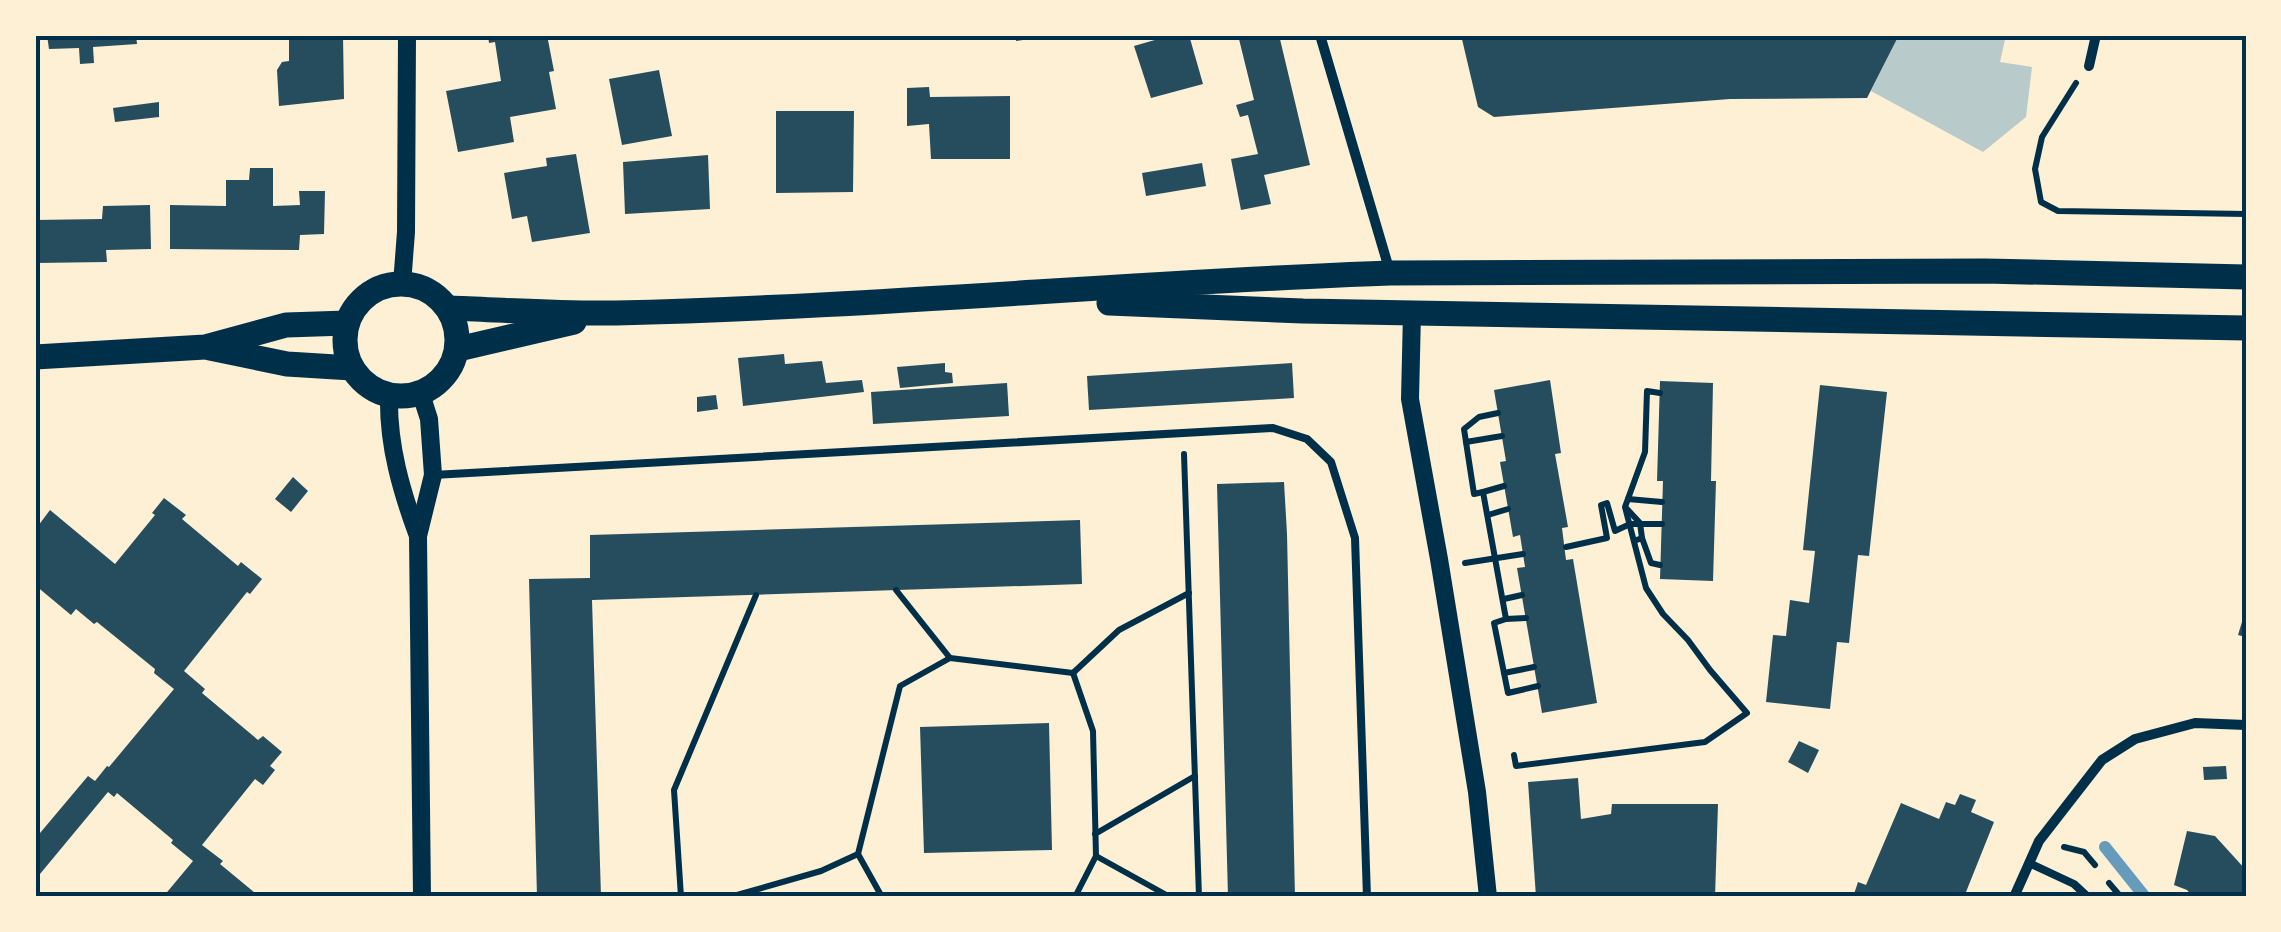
<svg xmlns="http://www.w3.org/2000/svg" width="2281" height="932" font-family="'Archivo Narrow',sans-serif">
	<rect width="100%" height="100%" fill="#fdf0d5"/>
	<polygon fill="#b9caca" points="1899,35 2006,35 2000,62 2032,67 2026,117 1983,152 1871,91"/>
	<g fill="none" stroke-linecap="round" stroke-linejoin="round">
		<polyline stroke="#669bbc" stroke-width="12" points="2105,847 2145,897"/>
	</g>
	<g fill="#264d5e">
		<polygon points="47,35 136,35 137,44 93,47 94,63 80,64 79,48 49,49"/>
		<polygon points="289,35 343,35 344,99 279,106 277,70 282,62 289,61"/>
		<polygon points="488,35 547,35 554,71 549,72 556,109 510,117 514,142 458,152 446,91 501,81 495,42 489,43"/>
		<polygon points="1016,35 1044,35 1044,37 1016,41"/>
		<polygon points="1172,35 1189,35 1203,84 1151,98 1134,46"/>
		<polygon points="1238,35 1279,35 1310,165 1264,175 1271,204 1241,210 1231,159 1258,154 1248,115 1240,117 1236,105 1254,100"/>
		<polygon points="1461,35 1899,35 1867,98 1730,99 1494,117 1478,107"/>
		<polygon points="659,70 672,136 622,145 609,79"/>
		<polygon points="929,87 930,97 1010,96 1010,159 931,159 929,124 907,126 907,88"/>
		<polygon points="159,102 159,117 115,122 113,108"/>
		<polygon points="776,111 854,111 853,192 776,193"/>
		<polygon points="576,154 590,233 532,242 527,216 512,219 504,173 547,166 546,158"/>
		<polygon points="708,155 710,209 625,214 623,162"/>
		<polygon points="1202,163 1206,186 1146,196 1142,173"/>
		<polygon points="250,168 273,168 273,206 300,205 299,191 325,191 324,234 300,235 299,250 170,249 170,205 226,206 226,180 249,180"/>
		<polygon points="150,205 151,249 106,250 107,262 35,263 35,220 102,219 103,206"/>
		<polygon points="784,354 785,364 822,361 826,383 862,380 864,392 743,406 738,358"/>
		<polygon points="945,363 945,372 952,373 953,383 900,388 897,367"/>
		<polygon points="1292,363 1294,398 1089,410 1087,376"/>
		<polygon points="1550,380 1561,453 1555,454 1568,527 1562,528 1566,560 1573,559 1597,703 1542,713 1517,568 1525,567 1520,535 1513,537 1500,462 1506,461 1494,390"/>
		<polygon points="1660,381 1713,383 1711,481 1716,481 1713,581 1660,579 1663,481 1657,481"/>
		<polygon points="1007,383 1009,416 873,424 871,392"/>
		<polygon points="1820,385 1887,392 1869,556 1858,555 1849,643 1837,642 1830,709 1766,702 1773,635 1786,636 1790,600 1809,603 1815,551 1803,550"/>
		<polygon points="716,395 718,409 697,412 697,397"/>
		<polygon points="293,477 308,491 291,512 275,499"/>
		<polygon points="1284,482 1287,534 1295,897 1228,897 1217,484"/>
		<polygon points="164,498 186,515 182,519 238,566 241,562 262,579 250,594 247,592 184,671 205,689 202,693 258,740 263,736 282,752 270,766 275,770 263,785 255,779 202,845 223,861 220,864 260,897 163,897 193,861 171,843 173,840 117,793 114,797 108,792 35,880 35,839 88,776 95,781 107,766 109,767 174,689 154,673 155,669 97,622 94,624 76,609 71,615 35,585 35,530 50,510 115,564 155,515 152,513"/>
		<polygon points="1080,520 1082,584 592,600 601,897 537,897 529,579 590,578 590,535"/>
		<polygon points="2245,612 2246,612 2246,637 2238,635"/>
		<polygon points="1049,723 1052,850 924,853 920,727"/>
		<polygon points="1799,741 1819,750 1808,773 1788,762"/>
		<polygon points="2226,766 2227,779 2204,780 2203,767"/>
		<polygon points="1578,778 1581,819 1611,814 1612,804 1718,804 1715,897 1536,897 1528,782"/>
		<polygon points="1960,794 1976,800 1971,812 1994,822 1964,897 1853,897 1858,882 1866,885 1901,803 1939,819 1946,802 1955,805"/>
		<polygon points="2187,831 2215,836 2246,870 2246,897 2193,897 2187,890 2174,885"/>
	</g>
	<g fill="none" stroke-linecap="round" stroke-linejoin="round">
		<g stroke="#003049" stroke-width="6">
			<polyline points="2076,83 2042,137 2035,169 2041,202 2058,211 2246,214"/>
			<polyline points="1498,413 1479,417 1464,429 1474,494 1483,492 1506,619 1494,623 1508,693 1538,686"/>
			<polyline points="1466,442 1502,436"/>
			<polyline points="1184,454 1199,897"/>
			<polyline points="1483,492 1504,486"/>
			<polyline points="1628,499 1662,502"/>
			<polyline points="1627,509 1640,523 1642,538"/>
			<polyline points="1488,515 1508,509"/>
			<polyline points="1634,541 1642,538 1651,563 1660,565"/>
			<polyline points="1566,547 1607,538 1601,505 1607,503 1615,531 1630,524 1662,524"/>
			<polyline points="1465,563 1523,554"/>
			<polyline points="896,590 950,658"/>
			<polyline points="1504,599 1522,595"/>
			<polyline points="1506,619 1526,618"/>
			<polyline points="1073,673 1093,731 1096,856 1075,897"/>
			<polyline points="1504,673 1534,667"/>
			<polyline points="1514,755 1516,766 1705,742 1747,713 1710,670 1688,640 1663,614 1646,588 1625,507 1645,452 1647,391 1660,393"/>
			<polyline points="1095,834 1195,776"/>
			<polyline points="2064,847 2084,852 2095,865"/>
			<polyline points="858,854 882,897"/>
			<polyline points="1096,856 1170,897"/>
			<polyline points="2109,883 2121,897"/>
			<polyline points="681,897 674,790 756,595"/>
			<polyline points="730,897 821,871 858,854 900,686 950,658 1073,673 1119,630 1189,593"/>
		</g>
		<g stroke="#003049" stroke-width="8">
			<polyline points="433,475 1273,428 1307,439 1331,462 1355,538 1367,897"/>
			<polyline points="2029,863 2074,884 2088,897"/>
		</g>
		<g stroke="#003049" stroke-width="10">
			<polyline points="1320,35 1390,272"/>
			<polyline points="2089,66 2096,35"/>
			<polyline points="2014,897 2039,841 2102,760 2135,739 2195,723 2246,725"/>
		</g>
		<g stroke="#003049" stroke-width="18">
			<polyline points="402,284 406,232 407,35"/>
			<polyline points="1412,313 1410,399 1439,559 1477,792 1488,897"/>
			<polyline points="421,394 429,419 433,475 418,536 422,897"/>
			<path d="M389,396c-1,49 12,94 29,140"/>
		</g>
		<g stroke="#003049" stroke-width="25">
			<circle cx="401" cy="340" r="56"/>
			<polyline points="1109,303 1303,311 2246,328"/>
			<path d="M449,308c55,2 111,6 167,5 258,-6 516,-31 774,-40l595,-2 261,6"/>
			<polyline points="210,348 287,364 352,368"/>
			<polyline points="458,349 574,322"/>
			<polyline points="35,357 205,347 286,325 347,323"/>
		</g>
	</g>
	<rect width="2281" height="932" fill="none" stroke="#fdf0d5" stroke-width="75"/>
	<rect x="38" y="38" width="2206" height="856" fill="none" stroke="#003049" stroke-width="4"/>
</svg>
